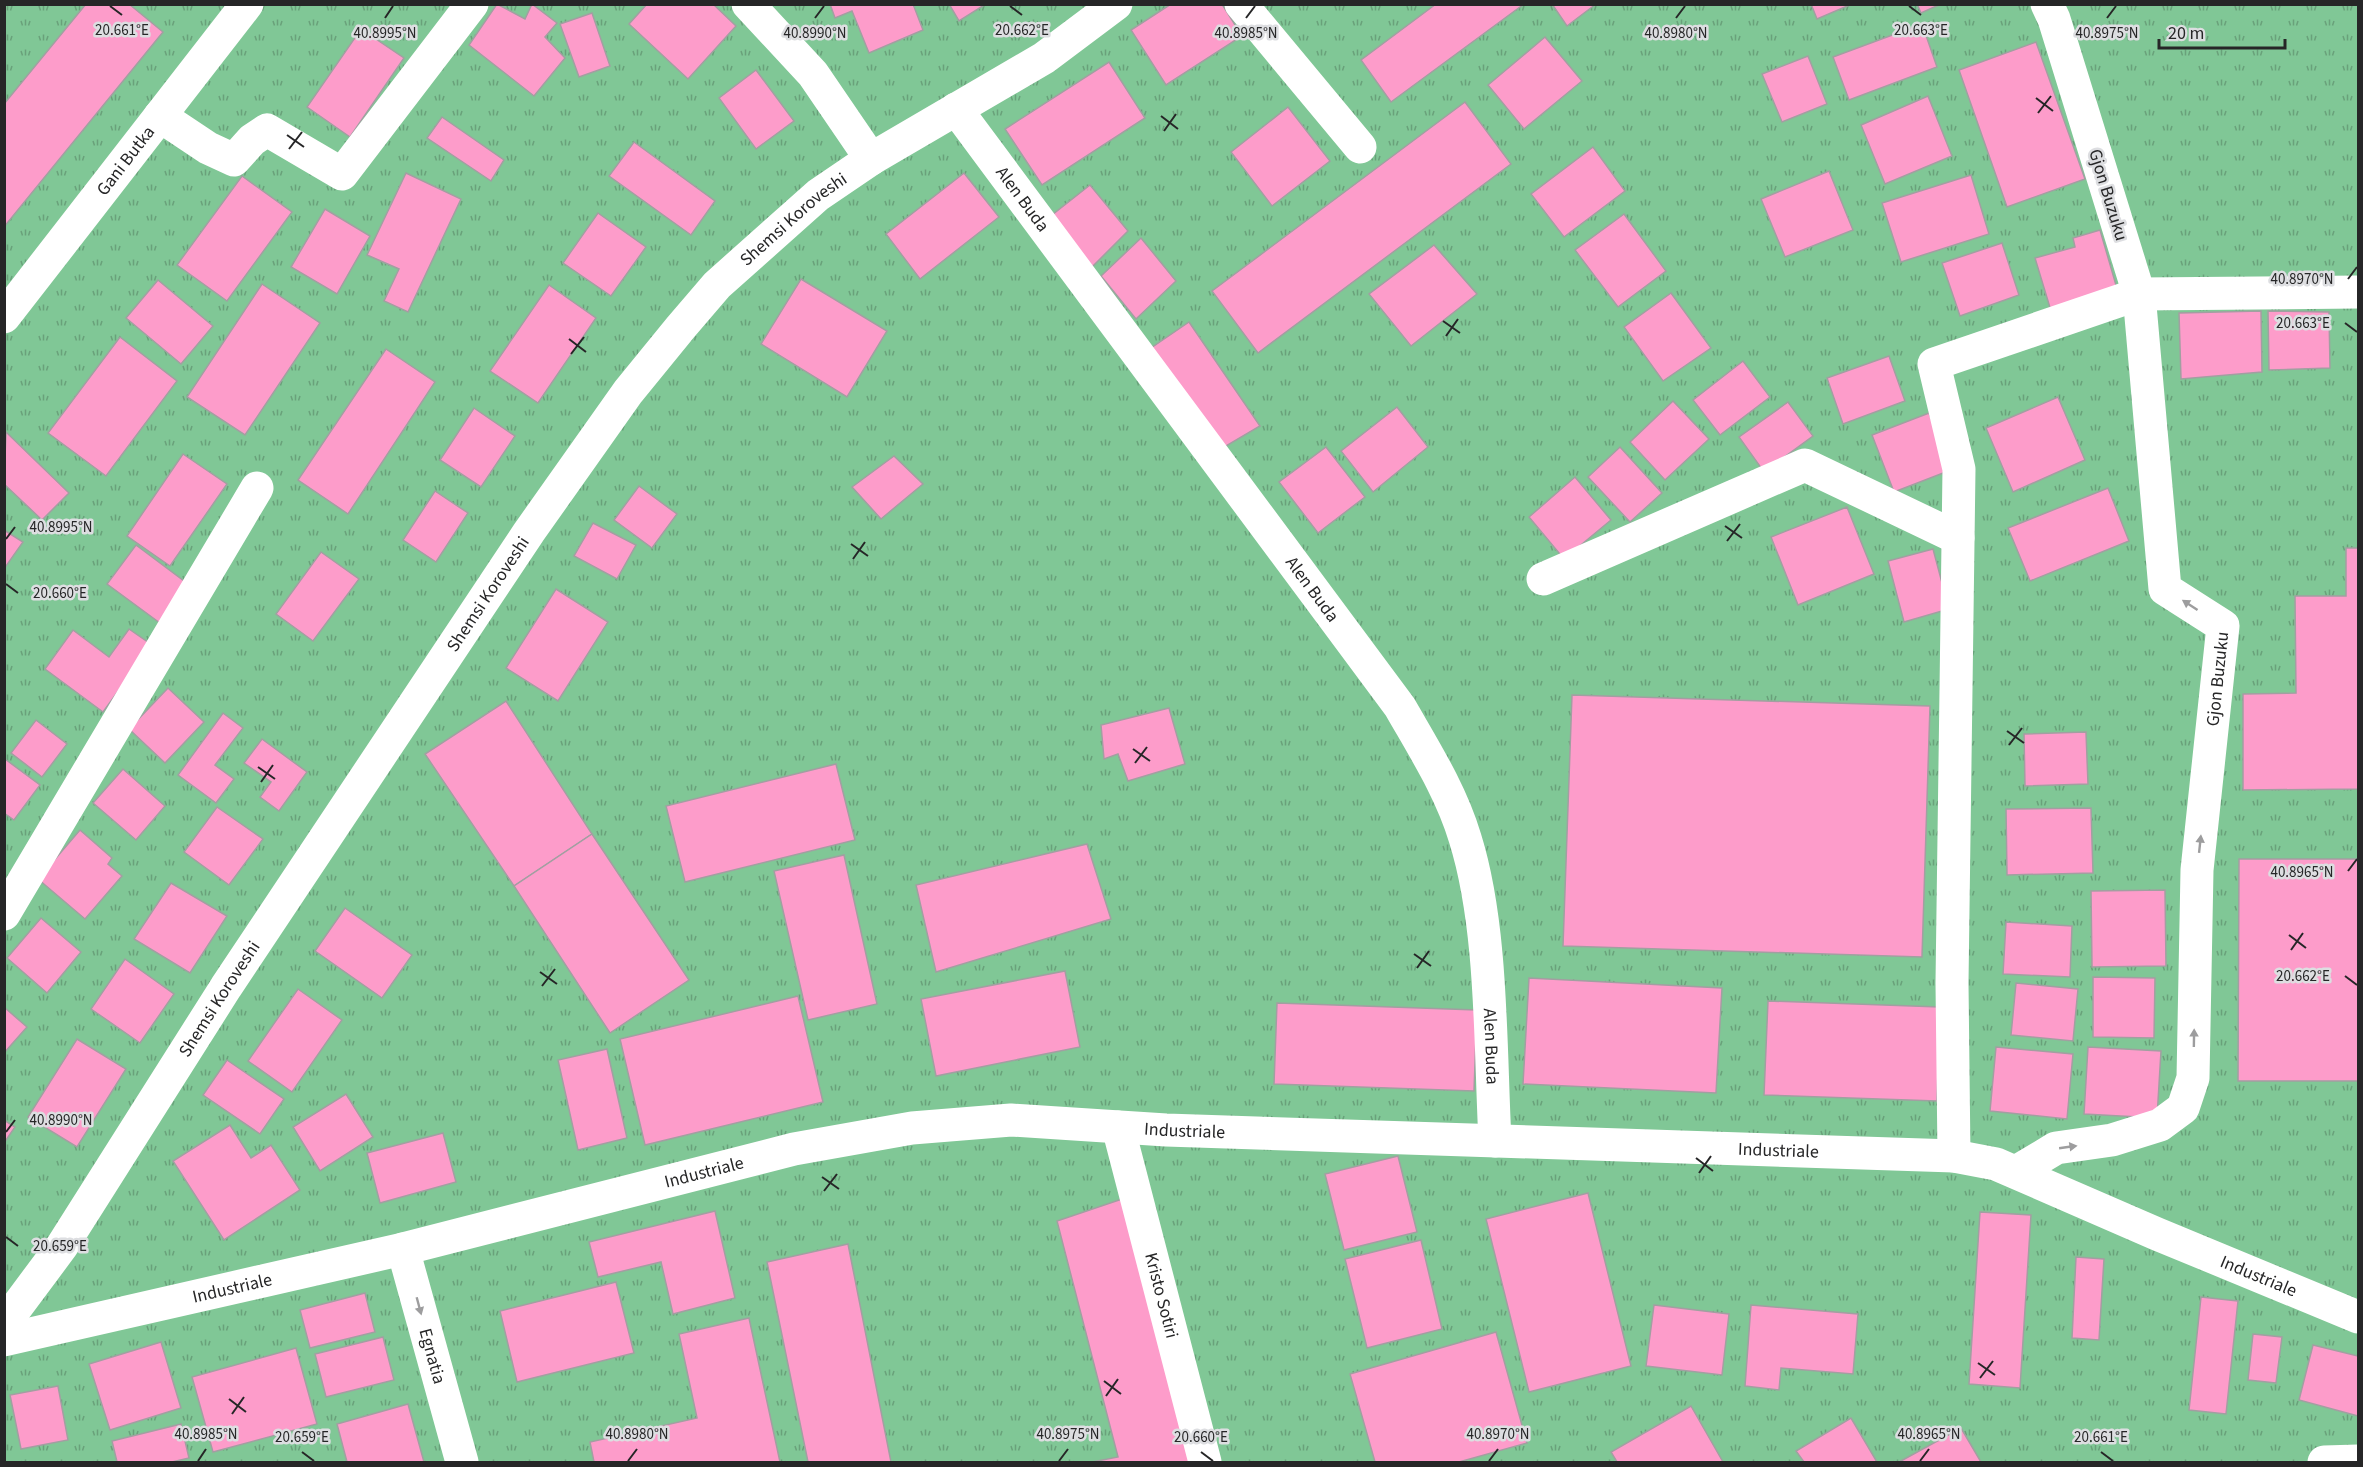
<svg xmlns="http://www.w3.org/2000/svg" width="2363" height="1467" font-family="'Source Sans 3',sans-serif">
	<defs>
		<pattern id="park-tufts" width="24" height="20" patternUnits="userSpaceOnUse" patternTransform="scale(1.5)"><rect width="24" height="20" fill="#80c796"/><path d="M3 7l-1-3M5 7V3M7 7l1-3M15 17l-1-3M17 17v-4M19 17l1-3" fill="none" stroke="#69a17a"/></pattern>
	</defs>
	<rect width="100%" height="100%" fill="#dddee1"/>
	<rect fill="url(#park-tufts)" x="5" y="5" width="2353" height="1457"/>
	<g fill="#fd9cca" stroke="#a29fa1" stroke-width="1.5">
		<polygon points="86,4 129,4 163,32 4,227 4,104"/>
		<polygon points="497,4 525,19 532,4 557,23 545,37 565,58 534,96 469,45"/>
		<polygon points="647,4 713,4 736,26 688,79 629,24"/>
		<polygon points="830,4 913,4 923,30 869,53 852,11 835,18"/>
		<polygon points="949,4 986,4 959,21"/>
		<polygon points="1171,4 1222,4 1242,36 1166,85 1131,30"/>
		<polygon points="1436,4 1524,4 1391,102 1361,60"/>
		<polygon points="1552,4 1596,4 1567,26"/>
		<polygon points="1811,4 1852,4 1817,19"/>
		<polygon points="1917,4 1941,4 1921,13"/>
		<polygon points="592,13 610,66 579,77 560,24"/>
		<polygon points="1922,24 1937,67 1849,100 1833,57"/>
		<polygon points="361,29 404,58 350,137 307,107"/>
		<polygon points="1545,37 1582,81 1524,129 1488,85"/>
		<polygon points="2036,42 2085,179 2007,207 1959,70"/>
		<polygon points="1808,56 1827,104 1782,122 1762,74"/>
		<polygon points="1109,62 1145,118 1042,185 1005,129"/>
		<polygon points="756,70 794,121 756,149 719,98"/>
		<polygon points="1928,96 1952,156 1885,184 1861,125"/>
		<polygon points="1465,102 1511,164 1258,353 1212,291"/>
		<polygon points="1288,107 1330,161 1272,206 1231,152"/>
		<polygon points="442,117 504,160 491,181 427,138"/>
		<polygon points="634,142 715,201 691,235 609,176"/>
		<polygon points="1593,147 1625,191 1564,237 1531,194"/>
		<polygon points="1829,171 1853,230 1785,257 1761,199"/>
		<polygon points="406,173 461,199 408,312 384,301 399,269 367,255"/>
		<polygon points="964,173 999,217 920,279 886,234"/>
		<polygon points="1971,175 1989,234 1901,262 1882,203"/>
		<polygon points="242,176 292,212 227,301 177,265"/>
		<polygon points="1090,185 1128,231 1092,267 1052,215"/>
		<polygon points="325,209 370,236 337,294 291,267"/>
		<polygon points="598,213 646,247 611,296 563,263"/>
		<polygon points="1624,214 1666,271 1618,307 1575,250"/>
		<polygon points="2100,230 2118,292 2051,311 2035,258 2075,247 2073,238"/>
		<polygon points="1141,238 1176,281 1136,319 1101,276"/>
		<polygon points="2002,243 2019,295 1960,316 1942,263"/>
		<polygon points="1434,245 1477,294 1411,346 1369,294"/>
		<polygon points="801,279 887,331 847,397 761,344"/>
		<polygon points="158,280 213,326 181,364 126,318"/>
		<polygon points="262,284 320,323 245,435 187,397"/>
		<polygon points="549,285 596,318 538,403 490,371"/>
		<polygon points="1671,293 1711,348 1663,381 1624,327"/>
		<polygon points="2261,311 2262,372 2181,379 2179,313"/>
		<polygon points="2268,311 2329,312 2330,368 2269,370"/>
		<polygon points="1189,322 1260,426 1221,449 1151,348"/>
		<polygon points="120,337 177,381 106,476 48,433"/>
		<polygon points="386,349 435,382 348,514 298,480"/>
		<polygon points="1889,356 1905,401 1843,424 1827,378"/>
		<polygon points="1743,361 1770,397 1720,435 1693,400"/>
		<polygon points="2058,397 2085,460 2013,492 1986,428"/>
		<polygon points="1673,401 1709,439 1665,480 1630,442"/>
		<polygon points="1788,402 1813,436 1764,472 1739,437"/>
		<polygon points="1397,407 1428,447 1373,492 1341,451"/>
		<polygon points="474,408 515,436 481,487 440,460"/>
		<polygon points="1929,413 1951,470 1894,492 1872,435"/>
		<polygon points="6,432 69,493 42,520 4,484"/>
		<polygon points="1326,447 1365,497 1318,533 1279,482"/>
		<polygon points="1620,447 1662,493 1630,522 1588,477"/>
		<polygon points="183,454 227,484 170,566 127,536"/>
		<polygon points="894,456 923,484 881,519 852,487"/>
		<polygon points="1575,477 1611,520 1564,559 1529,517"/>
		<polygon points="639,486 677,514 652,548 614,520"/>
		<polygon points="2108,488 2129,541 2030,581 2008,528"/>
		<polygon points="435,491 468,513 436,562 403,540"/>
		<polygon points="1847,507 1874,574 1798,605 1771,537"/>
		<polygon points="593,523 636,545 617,579 574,556"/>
		<polygon points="4,530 23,542 4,569"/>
		<polygon points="136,545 192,587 164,626 107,584"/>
		<polygon points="2346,548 2358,548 2358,789 2243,790 2243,694 2296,693 2295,596 2346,596"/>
		<polygon points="1933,549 1949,609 1904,622 1888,561"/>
		<polygon points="321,552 359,579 313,641 276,614"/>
		<polygon points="556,589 608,622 558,701 506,668"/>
		<polygon points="129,629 152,645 103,712 45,669 73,630 109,657"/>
		<polygon points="168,688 204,722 165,763 129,729"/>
		<polygon points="1572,695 1930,706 1922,957 1563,946"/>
		<polygon points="506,701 592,834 514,886 425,754"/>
		<polygon points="1169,708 1185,764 1128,781 1118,754 1104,759 1101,725"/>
		<polygon points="223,713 243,728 215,765 234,779 216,803 178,775"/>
		<polygon points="36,720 67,744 42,777 11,753"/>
		<polygon points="2086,732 2088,784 2025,786 2024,734"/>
		<polygon points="262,739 307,772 279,811 260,797 271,782 244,763"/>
		<polygon points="5,759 40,785 14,820 4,813"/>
		<polygon points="836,764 855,840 685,882 666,806"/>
		<polygon points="123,769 165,806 136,840 93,803"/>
		<polygon points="217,807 263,839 229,885 184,852"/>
		<polygon points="2091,808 2093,873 2007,875 2006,809"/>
		<polygon points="80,830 112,858 108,864 122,876 85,919 38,879"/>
		<polygon points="592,834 689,980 610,1033 514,886"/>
		<polygon points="1087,844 1111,919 936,972 916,885"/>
		<polygon points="844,855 877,1004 808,1020 774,871"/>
		<polygon points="2239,859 2358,859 2358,1081 2238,1081"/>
		<polygon points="171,883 227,916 190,973 134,939"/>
		<polygon points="2165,890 2166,966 2092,967 2091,891"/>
		<polygon points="345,908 412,955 382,998 315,951"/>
		<polygon points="41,918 81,952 47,993 7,958"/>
		<polygon points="2006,922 2072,926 2070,977 2003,974"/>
		<polygon points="125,959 174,994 140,1043 91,1009"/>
		<polygon points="1065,971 1080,1047 936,1076 921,999"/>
		<polygon points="2093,977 2155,978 2154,1038 2093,1037"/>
		<polygon points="1529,978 1722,988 1716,1093 1523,1084"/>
		<polygon points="2016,983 2078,989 2073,1041 2011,1035"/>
		<polygon points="298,989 342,1020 292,1092 248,1061"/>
		<polygon points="798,996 823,1102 645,1145 620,1039"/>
		<polygon points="1768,1001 1940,1007 1937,1101 1764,1095"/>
		<polygon points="1277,1003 1477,1010 1474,1091 1274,1084"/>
		<polygon points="4,1007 27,1027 4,1053"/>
		<polygon points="77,1039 126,1069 77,1147 28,1117"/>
		<polygon points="1996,1047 2073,1054 2067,1119 1990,1111"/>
		<polygon points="2088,1047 2161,1051 2157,1118 2084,1114"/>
		<polygon points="607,1049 627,1138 578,1150 558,1060"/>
		<polygon points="227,1060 284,1099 260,1134 203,1095"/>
		<polygon points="346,1094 373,1137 320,1171 293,1127"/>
		<polygon points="4,1120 15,1127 4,1143"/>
		<polygon points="230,1125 251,1158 271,1145 300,1190 224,1240 173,1161"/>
		<polygon points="443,1133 456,1182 380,1203 367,1153"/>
		<polygon points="1398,1156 1417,1232 1344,1250 1325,1174"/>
		<polygon points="1588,1193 1631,1366 1529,1392 1486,1219"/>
		<polygon points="1125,1198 1192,1462 1092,1462 1118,1457 1057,1221"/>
		<polygon points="715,1211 735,1298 673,1314 661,1262 598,1277 589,1242"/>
		<polygon points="1980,1212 2031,1215 2020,1388 1969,1384"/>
		<polygon points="1421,1240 1442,1329 1367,1348 1345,1259"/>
		<polygon points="848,1244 891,1462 808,1462 767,1262"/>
		<polygon points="2076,1257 2104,1259 2099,1340 2072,1338"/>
		<polygon points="616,1282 634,1353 517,1382 500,1311"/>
		<polygon points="365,1293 375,1332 310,1348 300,1310"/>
		<polygon points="2201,1297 2238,1301 2226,1414 2189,1410"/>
		<polygon points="1654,1305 1729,1314 1722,1375 1646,1366"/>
		<polygon points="1751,1305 1858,1314 1853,1374 1781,1368 1779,1390 1745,1386"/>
		<polygon points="749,1318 780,1462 594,1462 590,1442 697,1418 679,1334"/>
		<polygon points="1496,1332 1527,1443 1459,1462 1375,1462 1350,1374"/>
		<polygon points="2253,1334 2282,1337 2276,1383 2248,1380"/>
		<polygon points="383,1337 394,1380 326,1397 315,1354"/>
		<polygon points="161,1342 181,1408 110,1430 89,1364"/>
		<polygon points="2313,1345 2358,1356 2358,1416 2299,1400"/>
		<polygon points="296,1348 317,1424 213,1452 192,1377"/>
		<polygon points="58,1386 68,1440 21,1449 10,1395"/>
		<polygon points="408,1404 424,1462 347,1462 337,1424"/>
		<polygon points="1691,1406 1723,1462 1617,1462 1611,1452"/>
		<polygon points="1851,1418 1877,1462 1804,1462 1796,1451"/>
		<polygon points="181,1424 189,1458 172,1462 117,1462 112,1441"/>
		<polygon points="1961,1428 1981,1462 1899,1462"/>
	</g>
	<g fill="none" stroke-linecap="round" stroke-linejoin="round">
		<g stroke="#fff" stroke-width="33">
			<polyline points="748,4 813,74 871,159"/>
			<polyline points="1241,4 1360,147"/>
			<path id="s1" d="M956,109l444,598c24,42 51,84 65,131 28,89 25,209 30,303"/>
			<polyline points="160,116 208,148 234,160 252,140 267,130 342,174 472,4"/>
			<polyline points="1543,579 1805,465 1958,538"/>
			<polyline points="4,914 257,488"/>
			<path id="s2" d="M1118,1127l87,335"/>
			<polyline points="1954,1156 1952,983 1959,469 1934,364 2139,294 2358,292"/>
			<path id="s3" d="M2016,1172l40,-24 56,-8 48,-15 23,-17 10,-30 4,-208 26,-244 -58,-37 -26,-295 -85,-275 -7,-15"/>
			<path id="s4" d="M403,1249l59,213"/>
			<path id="s5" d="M4,1324l58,-78 164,-259 303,-455 99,-140 53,-65 36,-42 101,-90 53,-36 173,-101 72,-54"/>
		</g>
		<g stroke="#fff" stroke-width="33">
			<path id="s6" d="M4,317l243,-313"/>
			<path id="s7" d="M4,1340l399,-91 391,-100 118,-21 99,-8 155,10 788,26 42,8 161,70 201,83"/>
			<polyline points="2324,1462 2358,1461"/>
		</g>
	</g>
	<defs><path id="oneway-solid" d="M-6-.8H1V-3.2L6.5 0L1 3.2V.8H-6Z" transform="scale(1.5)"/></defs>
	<g fill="#9d9d9e">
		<use href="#oneway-solid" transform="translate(2190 605) rotate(-147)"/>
		<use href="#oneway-solid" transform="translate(2200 844) rotate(-84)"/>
		<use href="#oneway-solid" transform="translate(2194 1038) rotate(-89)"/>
		<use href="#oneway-solid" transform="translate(2068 1147) rotate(-8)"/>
		<use href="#oneway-solid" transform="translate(419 1306) rotate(75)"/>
	</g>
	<path fill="none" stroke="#262627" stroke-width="2" d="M110,6l12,9M1010,6l12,9M1909,6l12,9M385,18l8,-12M815,18l9,-12M1246,18l9,-12M1676,18l9,-12M2107,18l9,-12M2036,98l17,13M2038,113l13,-17M1161,116l17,13M1164,131l12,-17M287,135l17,12M289,149l13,-17M2348,279l9,-12M1443,321l17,12M2345,323l12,9M1446,336l12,-17M569,339l17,13M571,354l13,-17M1725,526l17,12M6,539l9,-12M1727,541l13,-17M851,544l17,12M853,559l12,-17M6,584l12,9M2007,731l17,12M2009,745l13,-17M1133,749l17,12M1135,763l12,-16M258,767l17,12M261,782l12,-17M2348,871l9,-12M2289,935l17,13M2291,950l12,-17M1414,954l17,12M1417,968l12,-17M540,972l17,12M2345,976l12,9M542,986l13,-17M6,1132l9,-12M1696,1158l17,13M1699,1173l12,-17M822,1177l17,12M824,1191l13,-17M6,1237l12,9M1978,1363l17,12M1980,1378l13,-17M1104,1381l17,13M1106,1396l12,-17M229,1399l17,13M232,1414l12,-17M302,1452l12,9M1201,1452l12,9M2101,1452l12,9M198,1461l8,-12M628,1461l9,-12M1059,1461l9,-12M1489,1461l9,-12M1920,1461l9,-12"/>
	<g text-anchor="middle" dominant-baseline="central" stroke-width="5" stroke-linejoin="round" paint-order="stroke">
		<g font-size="18" fill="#262627" stroke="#dddee1">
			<text stroke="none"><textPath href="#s6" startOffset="198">Gani Butka</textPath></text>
			<text transform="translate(2108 195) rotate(73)">Gjon Buzuku</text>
			<text stroke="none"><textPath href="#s1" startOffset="112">Alen Buda</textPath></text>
			<text stroke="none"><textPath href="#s5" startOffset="1362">Shemsi Koroveshi</textPath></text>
			<text stroke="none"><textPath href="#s1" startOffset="598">Alen Buda</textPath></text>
			<text stroke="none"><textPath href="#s5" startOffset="876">Shemsi Koroveshi</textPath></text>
			<text stroke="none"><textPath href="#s3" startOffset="614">Gjon Buzuku</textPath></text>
			<text stroke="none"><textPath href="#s5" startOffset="390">Shemsi Koroveshi</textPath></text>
			<text stroke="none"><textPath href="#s1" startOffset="1102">Alen Buda</textPath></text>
			<text stroke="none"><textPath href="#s7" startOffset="1206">Industriale</textPath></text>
			<text stroke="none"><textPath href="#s7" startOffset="1800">Industriale</textPath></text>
			<text stroke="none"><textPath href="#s7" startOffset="720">Industriale</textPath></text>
			<text stroke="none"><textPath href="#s7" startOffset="2304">Industriale</textPath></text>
			<text stroke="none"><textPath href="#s7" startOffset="234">Industriale</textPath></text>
			<text stroke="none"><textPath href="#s2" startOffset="174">Kristo Sotiri</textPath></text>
			<text stroke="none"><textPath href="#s4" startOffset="111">Egnatia</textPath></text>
		</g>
	</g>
	<g font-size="15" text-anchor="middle" fill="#262627" stroke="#dddee1" stroke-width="5" stroke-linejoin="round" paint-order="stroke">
		<text x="122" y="35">20.661°E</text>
		<text x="1022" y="35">20.662°E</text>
		<text x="1921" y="35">20.663°E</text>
		<text x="385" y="38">40.8995°N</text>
		<text x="815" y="38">40.8990°N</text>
		<text x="1246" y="38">40.8985°N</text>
		<text x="1676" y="38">40.8980°N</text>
		<text x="2107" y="38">40.8975°N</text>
		<text x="2302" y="284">40.8970°N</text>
		<text x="2303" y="328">20.663°E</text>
		<text x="61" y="532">40.8995°N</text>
		<text x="60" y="598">20.660°E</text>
		<text x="2302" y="877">40.8965°N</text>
		<text x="2303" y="981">20.662°E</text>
		<text x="61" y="1125">40.8990°N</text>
		<text x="60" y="1251">20.659°E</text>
		<text x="206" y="1439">40.8985°N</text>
		<text x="637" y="1439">40.8980°N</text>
		<text x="1068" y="1439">40.8975°N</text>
		<text x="1498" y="1439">40.8970°N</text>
		<text x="1929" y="1439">40.8965°N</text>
		<text x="302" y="1442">20.659°E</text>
		<text x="1201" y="1442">20.660°E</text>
		<text x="2101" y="1442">20.661°E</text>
	</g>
	<rect width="2363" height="1467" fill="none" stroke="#262627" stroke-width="12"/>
	<path d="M2159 39v9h126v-9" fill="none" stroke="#262627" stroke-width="3"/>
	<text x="2168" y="39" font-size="18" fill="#262627" stroke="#dddee1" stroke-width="4.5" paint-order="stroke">20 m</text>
</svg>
